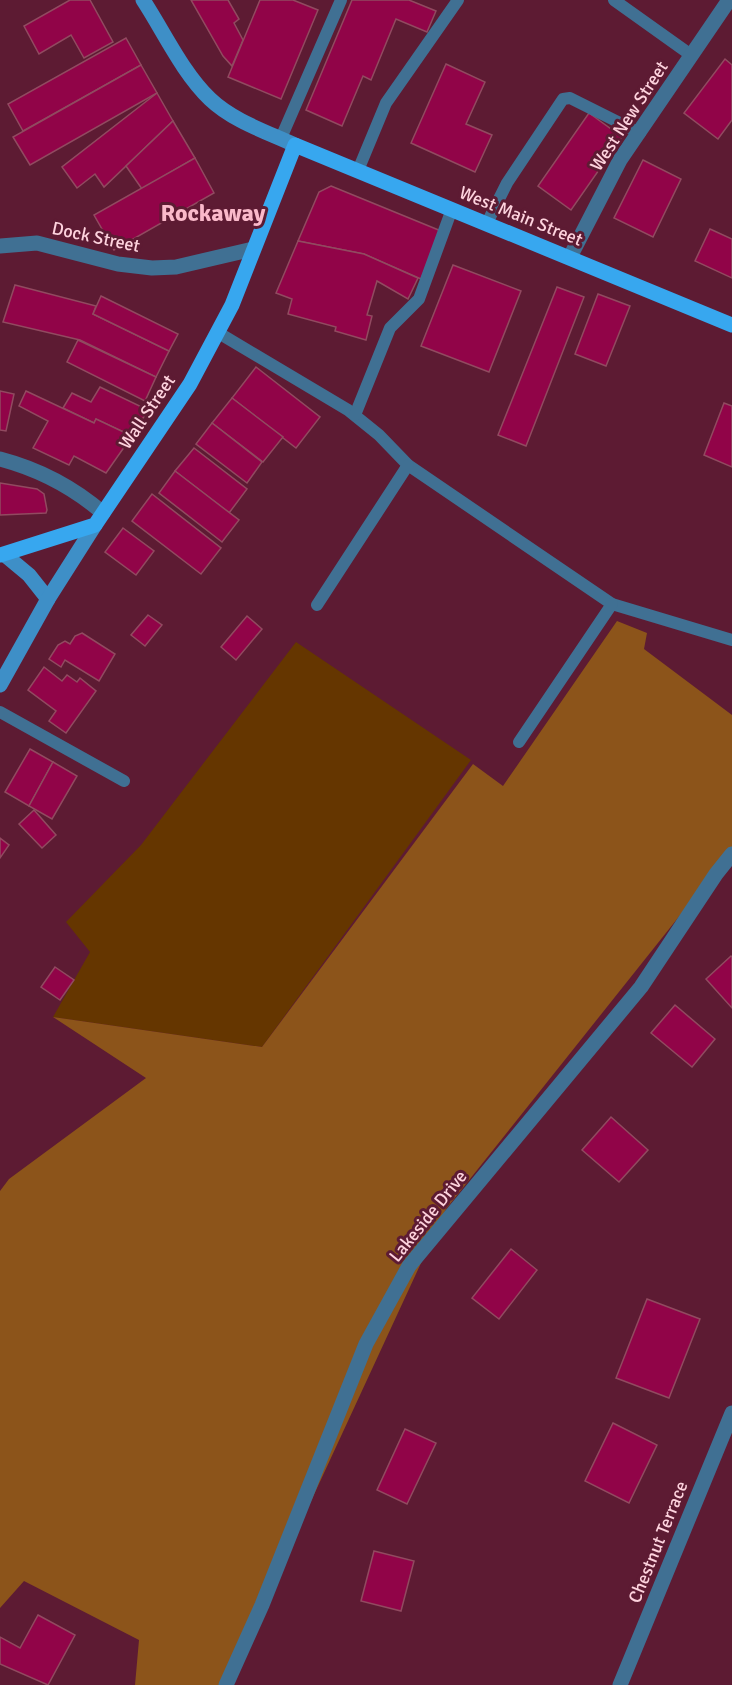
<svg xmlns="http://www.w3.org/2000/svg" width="732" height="1685" font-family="Signika,sans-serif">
	<rect width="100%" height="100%" fill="#5d1b33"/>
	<polygon fill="#653600" points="296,642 471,760 262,1047 53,1017 90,952 66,922 141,845"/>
	<polygon fill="#8c541a" points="617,621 647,633 644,649 732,715 732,850 446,1209 226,1685 135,1685 139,1640 24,1581 0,1608 0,1191 9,1179 146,1078 53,1017 262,1047 473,764 503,786"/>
	<g fill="#910448" stroke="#914a60" stroke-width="1.5">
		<polygon points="70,0 90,0 113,42 84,58 71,35 39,54 24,26"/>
		<polygon points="191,0 228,0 239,19 234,23 243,40 232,66 223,56"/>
		<polygon points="260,0 293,0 318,10 281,99 228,77"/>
		<polygon points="352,0 409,0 436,11 427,32 396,19 371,80 363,76 342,126 306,110"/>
		<polygon points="126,38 141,65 23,131 8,104"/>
		<polygon points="725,59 732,65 732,120 718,139 684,113"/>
		<polygon points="446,64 485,82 466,124 492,135 475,172 411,143"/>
		<polygon points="141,65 157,93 30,165 13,137"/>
		<polygon points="157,93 173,121 104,187 95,174 77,188 62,167"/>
		<polygon points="589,113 622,137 571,210 538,186"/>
		<polygon points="173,121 195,158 142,189 126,166"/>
		<polygon points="195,158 214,193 114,250 94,215"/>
		<polygon points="643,160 681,179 653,237 614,218"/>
		<polygon points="331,186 441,231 421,279 364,254 298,241 319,192"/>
		<polygon points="710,229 732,239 732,278 695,261"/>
		<polygon points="298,241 364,254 418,278 408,299 377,281 367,315 372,316 366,340 335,331 336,327 288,314 292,299 276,293"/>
		<polygon points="453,265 521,291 489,372 421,346"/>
		<polygon points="15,285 96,306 93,314 169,351 156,377 80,340 3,322"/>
		<polygon points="557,287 584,297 526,446 498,435"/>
		<polygon points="598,294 630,306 606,366 575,354"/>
		<polygon points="101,296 178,334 169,351 93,314"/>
		<polygon points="78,340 156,377 145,401 67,362"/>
		<polygon points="256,367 320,417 296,448 232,398"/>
		<polygon points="100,387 148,410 132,436 96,419 94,423 63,408 72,393 91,402"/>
		<polygon points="0,391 14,394 6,431 0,430"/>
		<polygon points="26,391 94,423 96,419 132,436 106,473 74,456 69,465 33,448 48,421 19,406"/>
		<polygon points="232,398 283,437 263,462 212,423"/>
		<polygon points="724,403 732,406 732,467 704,455"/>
		<polygon points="212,423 262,462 247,483 196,444"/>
		<polygon points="194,448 247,489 229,513 175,471"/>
		<polygon points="175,471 239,520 222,542 159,493"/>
		<polygon points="0,483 37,489 44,494 47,510 46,513 0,515"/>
		<polygon points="152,494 221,548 201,574 132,521"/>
		<polygon points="123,528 154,551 136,575 105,552"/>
		<polygon points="148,615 162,625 145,646 131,635"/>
		<polygon points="247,616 262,629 236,660 221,647"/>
		<polygon points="82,633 115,654 99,681 65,660 61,667 49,659 58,645 65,641 70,644 75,636"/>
		<polygon points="44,667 62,681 67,675 77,682 80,678 96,691 66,733 49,721 56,711 28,690"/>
		<polygon points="30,749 53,762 29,806 5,792"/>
		<polygon points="53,762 77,776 52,819 29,806"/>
		<polygon points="34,810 56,835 42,848 19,824"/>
		<polygon points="0,838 9,845 0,858"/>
		<polygon points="731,956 732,957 732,1008 706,979"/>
		<polygon points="55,967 74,980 60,1000 41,987"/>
		<polygon points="675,1005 715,1039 692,1067 651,1033"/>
		<polygon points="611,1117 648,1150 619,1182 582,1150"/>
		<polygon points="511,1249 537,1270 499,1319 472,1298"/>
		<polygon points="647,1299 700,1319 669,1398 616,1378"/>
		<polygon points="613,1423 657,1445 629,1503 585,1481"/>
		<polygon points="405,1429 436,1443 407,1504 377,1490"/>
		<polygon points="374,1551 414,1561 401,1611 361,1601"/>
		<polygon points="38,1615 75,1635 48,1685 0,1664 0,1637 20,1648"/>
	</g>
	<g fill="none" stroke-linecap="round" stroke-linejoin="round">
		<g stroke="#407093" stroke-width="12">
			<polyline points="614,0 691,55"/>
			<polyline points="281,138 341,0"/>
			<polyline points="359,168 386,103 458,0"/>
			<polyline points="487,223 507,183 563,99 570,98 640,133"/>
			<polyline points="217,332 348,410 379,435 408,465 612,604 732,640"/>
			<polyline points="355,415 390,328 419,299 452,209"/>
			<polyline points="317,605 408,465"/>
			<polyline points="0,712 124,781"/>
			<polyline points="519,742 612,604"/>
		</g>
		<g stroke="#407093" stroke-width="15">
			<polyline points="0,246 37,243 118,264 152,268 176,267 253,249"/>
			<polyline points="570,257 620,160 729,0"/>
			<path d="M0,459c38,10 74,29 103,54"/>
			<polyline points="226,1685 262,1605 366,1344 409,1266 641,987 716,874 732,854"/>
			<polyline points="620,1685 732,1413"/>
		</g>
		<g stroke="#3e8fc7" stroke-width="15">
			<path d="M143,0c21,32 39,72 67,99 23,22 57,33 85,46"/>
			<polyline points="5,555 29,575 48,599"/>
			<polyline points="0,685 48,599 95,525"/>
		</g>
		<polyline stroke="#37a7ef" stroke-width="15" points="0,555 95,525 190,384 232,305 295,145 732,325"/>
	</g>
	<g text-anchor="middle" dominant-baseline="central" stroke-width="6" stroke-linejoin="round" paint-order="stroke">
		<g font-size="18" fill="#fed3de" stroke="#5d1b33">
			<text transform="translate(629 116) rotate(-57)">West New Street</text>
			<text transform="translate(521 216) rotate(22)">West Main Street</text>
			<text transform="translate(96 237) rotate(12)">Dock Street</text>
			<text transform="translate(147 412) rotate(-56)">Wall Street</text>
			<text transform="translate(428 1216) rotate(-51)">Lakeside Drive</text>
			<text transform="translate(658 1542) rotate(-68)">Chestnut Terrace</text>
		</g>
		<g font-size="24" font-weight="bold" fill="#fab9ca" stroke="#5d1b33">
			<text x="213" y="213">Rockaway</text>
		</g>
	</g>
</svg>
